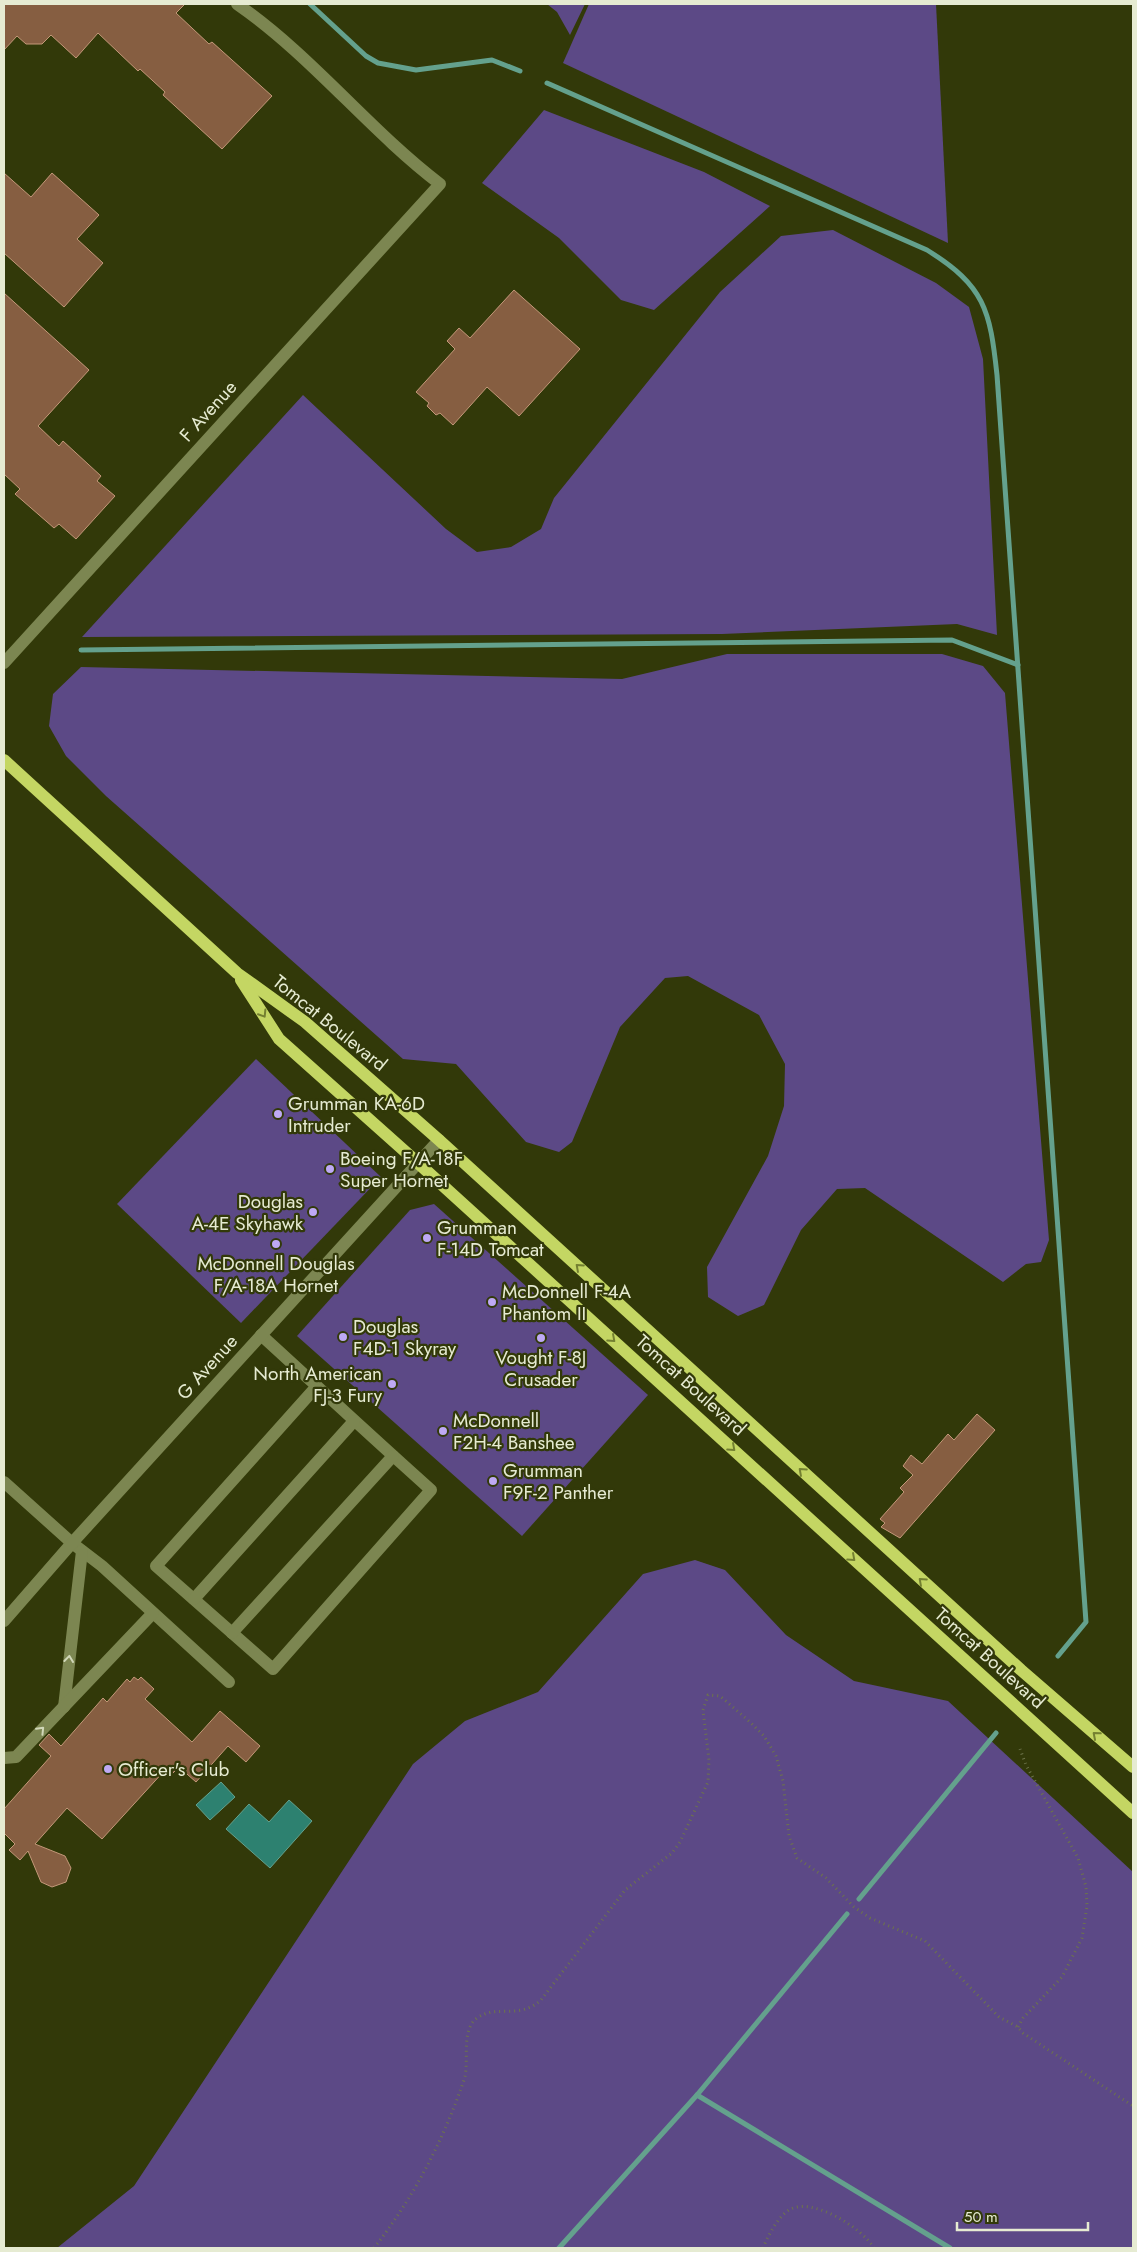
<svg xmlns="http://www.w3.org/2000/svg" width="1137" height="2252" font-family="Jost,sans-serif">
	<rect width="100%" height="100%" fill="#323909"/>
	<g fill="#5c4986">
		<polygon points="547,4 585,4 570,35 557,12"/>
		<polygon points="589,4 936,4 948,243 563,63"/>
		<polygon points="544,110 704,172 770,206 654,310 621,300 559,238 482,183"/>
		<polygon points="833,230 936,283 969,307 983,359 997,635 957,624 722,634 82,637 303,395 446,529 477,552 511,547 541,529 554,498 720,292 781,236"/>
		<polygon points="727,654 942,654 983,666 1005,693 1049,1240 1041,1262 1026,1264 1003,1282 865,1188 837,1189 801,1230 764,1305 738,1316 708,1297 707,1267 768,1156 784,1106 785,1064 759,1015 688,976 665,978 620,1027 572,1142 559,1152 526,1142 456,1064 403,1059 106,796 66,756 49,726 53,694 81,667 622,679"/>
		<polygon points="256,1059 381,1177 241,1323 117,1204"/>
		<polygon points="434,1204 648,1395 522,1536 297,1336 410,1210"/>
		<polygon points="695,1560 725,1570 786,1635 854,1681 948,1701 1133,1872 1133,2248 57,2248 134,2186 413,1764 465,1721 538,1692 643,1574"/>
	</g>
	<g fill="#2d8170" stroke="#64a18d">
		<polygon points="221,1782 235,1797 210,1820 196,1805"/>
		<polygon points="289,1800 312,1821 270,1868 226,1829 249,1804 269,1822"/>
	</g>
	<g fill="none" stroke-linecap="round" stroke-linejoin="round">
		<g stroke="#64a18d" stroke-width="5">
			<polyline points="310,4 366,56 378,63 416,70 492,60 520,71"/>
			<path d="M547,83l380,167c58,36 63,60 70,125l89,1247 -28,34"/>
			<polyline points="81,650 952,640 1018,665"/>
			<polyline points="859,1899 996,1733"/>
			<polyline points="697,2095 950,2248"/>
			<polyline points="559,2248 697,2095 847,1914"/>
		</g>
	</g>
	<g fill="#865e41" stroke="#c39879">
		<polygon points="4,4 185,4 176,13 209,44 212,42 272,96 222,149 163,95 165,92 140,69 138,71 98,33 76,58 51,35 42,44 26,44 17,36 4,50"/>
		<polygon points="4,173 31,197 52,173 99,215 77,239 103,263 64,307 4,253"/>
		<polygon points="514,290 580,349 519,416 487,387 453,425 440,413 436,415 427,406 429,403 416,392 455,349 447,341 459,328 470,338"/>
		<polygon points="4,293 89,370 38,426 59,446 63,441 101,476 97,481 115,496 76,539 59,524 54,528 15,494 20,489 4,474"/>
		<polygon points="977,1414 995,1430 900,1538 881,1527 885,1523 880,1519 904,1492 900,1488 913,1475 903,1466 911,1455 922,1464 948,1434 954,1440"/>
		<polygon points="134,1677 138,1680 141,1677 154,1689 145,1699 192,1742 220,1711 260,1746 246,1762 228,1746 196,1782 179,1767 171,1775 165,1770 102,1839 67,1808 35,1844 65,1856 71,1868 66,1882 52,1887 41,1882 28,1851 20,1860 9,1850 15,1844 4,1833 4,1809 51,1756 39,1745 49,1734 61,1746 103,1698 107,1702 127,1679 130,1682"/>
	</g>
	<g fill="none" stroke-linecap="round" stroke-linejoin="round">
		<g stroke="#6d744b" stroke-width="3" stroke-dasharray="1 4" stroke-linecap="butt">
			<polyline points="1018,2027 1023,2018 1062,1977 1082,1938 1087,1906 1086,1887 1078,1858 1026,1765 1020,1749"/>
			<path d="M374,2248c40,-51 69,-107 90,-168 6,-18 -4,-49 13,-62 20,-14 42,2 64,-18l84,-110 47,-37 8,-11 28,-60 1,-22 -6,-50 5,-15 12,1 30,26 14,14 12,20 7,25 6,55 8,22 29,20 28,29 16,11 55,23 74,76 19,10 5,6 110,73"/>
			<path d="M763,2248c5,-12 14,-30 26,-38 23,-14 73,18 85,38"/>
		</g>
		<g stroke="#7c8651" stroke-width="12">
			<path d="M4,663l436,-479c-72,-55 -128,-128 -203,-180"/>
			<path d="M261,1335c57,52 113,104 170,155l-158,179 -117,-103 161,-180"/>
			<polyline points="4,1482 72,1543 102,1566 229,1682"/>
			<polyline points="194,1599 354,1421"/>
			<polyline points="4,1621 72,1543 439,1140"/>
			<polyline points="232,1633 393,1456"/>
			<polyline points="64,1707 82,1551"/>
			<polyline points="4,1758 16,1757 153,1613"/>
		</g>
		<g stroke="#c4d663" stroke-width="12">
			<polyline points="4,760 237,973 305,1022 439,1140 1021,1670 1133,1767"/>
			<polyline points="241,980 279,1039 418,1163 1133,1813"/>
		</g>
	</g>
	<defs><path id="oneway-chevron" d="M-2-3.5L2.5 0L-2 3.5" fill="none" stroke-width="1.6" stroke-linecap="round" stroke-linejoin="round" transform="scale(1.25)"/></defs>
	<g stroke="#748031">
		<use href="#oneway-chevron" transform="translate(263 1014) rotate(58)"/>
		<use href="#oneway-chevron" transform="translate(579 1267) rotate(-138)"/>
		<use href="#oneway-chevron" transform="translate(612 1339) rotate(42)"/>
		<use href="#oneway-chevron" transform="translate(732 1448) rotate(42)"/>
		<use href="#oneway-chevron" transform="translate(802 1471) rotate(-138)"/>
		<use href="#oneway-chevron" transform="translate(852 1558) rotate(42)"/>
		<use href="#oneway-chevron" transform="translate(922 1581) rotate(-138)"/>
		<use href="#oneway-chevron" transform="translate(1096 1735) rotate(-139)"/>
	</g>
	<g stroke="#d1d7b8">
		<use href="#oneway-chevron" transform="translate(69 1659) rotate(-83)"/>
		<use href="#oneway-chevron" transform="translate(41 1730) rotate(-46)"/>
	</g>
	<g fill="#bea9f4" stroke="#323909" stroke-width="2">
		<circle cx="278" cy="1114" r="5"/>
		<circle cx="330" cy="1169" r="5"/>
		<circle cx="313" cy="1212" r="5"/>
		<circle cx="427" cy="1238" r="5"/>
		<circle cx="276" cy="1244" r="5"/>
		<circle cx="492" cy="1302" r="5"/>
		<circle cx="343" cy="1337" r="5"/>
		<circle cx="541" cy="1338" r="5"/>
		<circle cx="392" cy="1384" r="5"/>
		<circle cx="443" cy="1431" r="5"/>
		<circle cx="493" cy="1481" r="5"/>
		<circle cx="108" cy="1769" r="5"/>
	</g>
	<g text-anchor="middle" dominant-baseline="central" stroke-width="4.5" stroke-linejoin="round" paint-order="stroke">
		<g font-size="19" fill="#e6ebd2" stroke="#323909">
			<text transform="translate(208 411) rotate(-48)">F Avenue</text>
			<text transform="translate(330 1023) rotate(39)">Tomcat Boulevard</text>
			<text transform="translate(207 1367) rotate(-48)">G Avenue</text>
			<text transform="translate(691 1385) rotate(42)">Tomcat Boulevard</text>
			<text transform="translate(990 1658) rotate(42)">Tomcat Boulevard</text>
		</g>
		<g font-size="19" fill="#e6ebd2" stroke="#323909" text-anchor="start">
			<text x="288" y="1103">Grumman KA-6D<tspan x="288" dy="22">Intruder</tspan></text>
			<text x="340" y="1158">Boeing F/A-18F<tspan x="340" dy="22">Super Hornet</tspan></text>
			<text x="303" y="1201" text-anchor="end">Douglas<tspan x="303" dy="22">A-4E Skyhawk</tspan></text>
			<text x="437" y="1227">Grumman<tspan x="437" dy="22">F-14D Tomcat</tspan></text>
			<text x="276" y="1263" text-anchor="middle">McDonnell Douglas<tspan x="276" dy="22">F/A-18A Hornet</tspan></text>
			<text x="502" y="1291">McDonnell F-4A<tspan x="502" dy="22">Phantom II</tspan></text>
			<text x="353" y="1326">Douglas<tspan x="353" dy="22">F4D-1 Skyray</tspan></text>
			<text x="541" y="1357" text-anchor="middle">Vought F-8J<tspan x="541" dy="22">Crusader</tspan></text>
			<text x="382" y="1373" text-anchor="end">North American<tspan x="382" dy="22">FJ-3 Fury</tspan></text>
			<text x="453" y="1420">McDonnell<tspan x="453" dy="22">F2H-4 Banshee</tspan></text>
			<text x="503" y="1470">Grumman<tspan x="503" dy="22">F9F-2 Panther</tspan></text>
			<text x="118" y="1769">Officer's Club</text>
		</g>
	</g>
	<rect width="1137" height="2252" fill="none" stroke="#e6ebd2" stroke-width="10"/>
	<path d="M957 2222v8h131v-8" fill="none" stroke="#e6ebd2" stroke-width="2.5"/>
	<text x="964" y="2222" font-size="15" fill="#e6ebd2" stroke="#323909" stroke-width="4" paint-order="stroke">50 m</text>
</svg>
